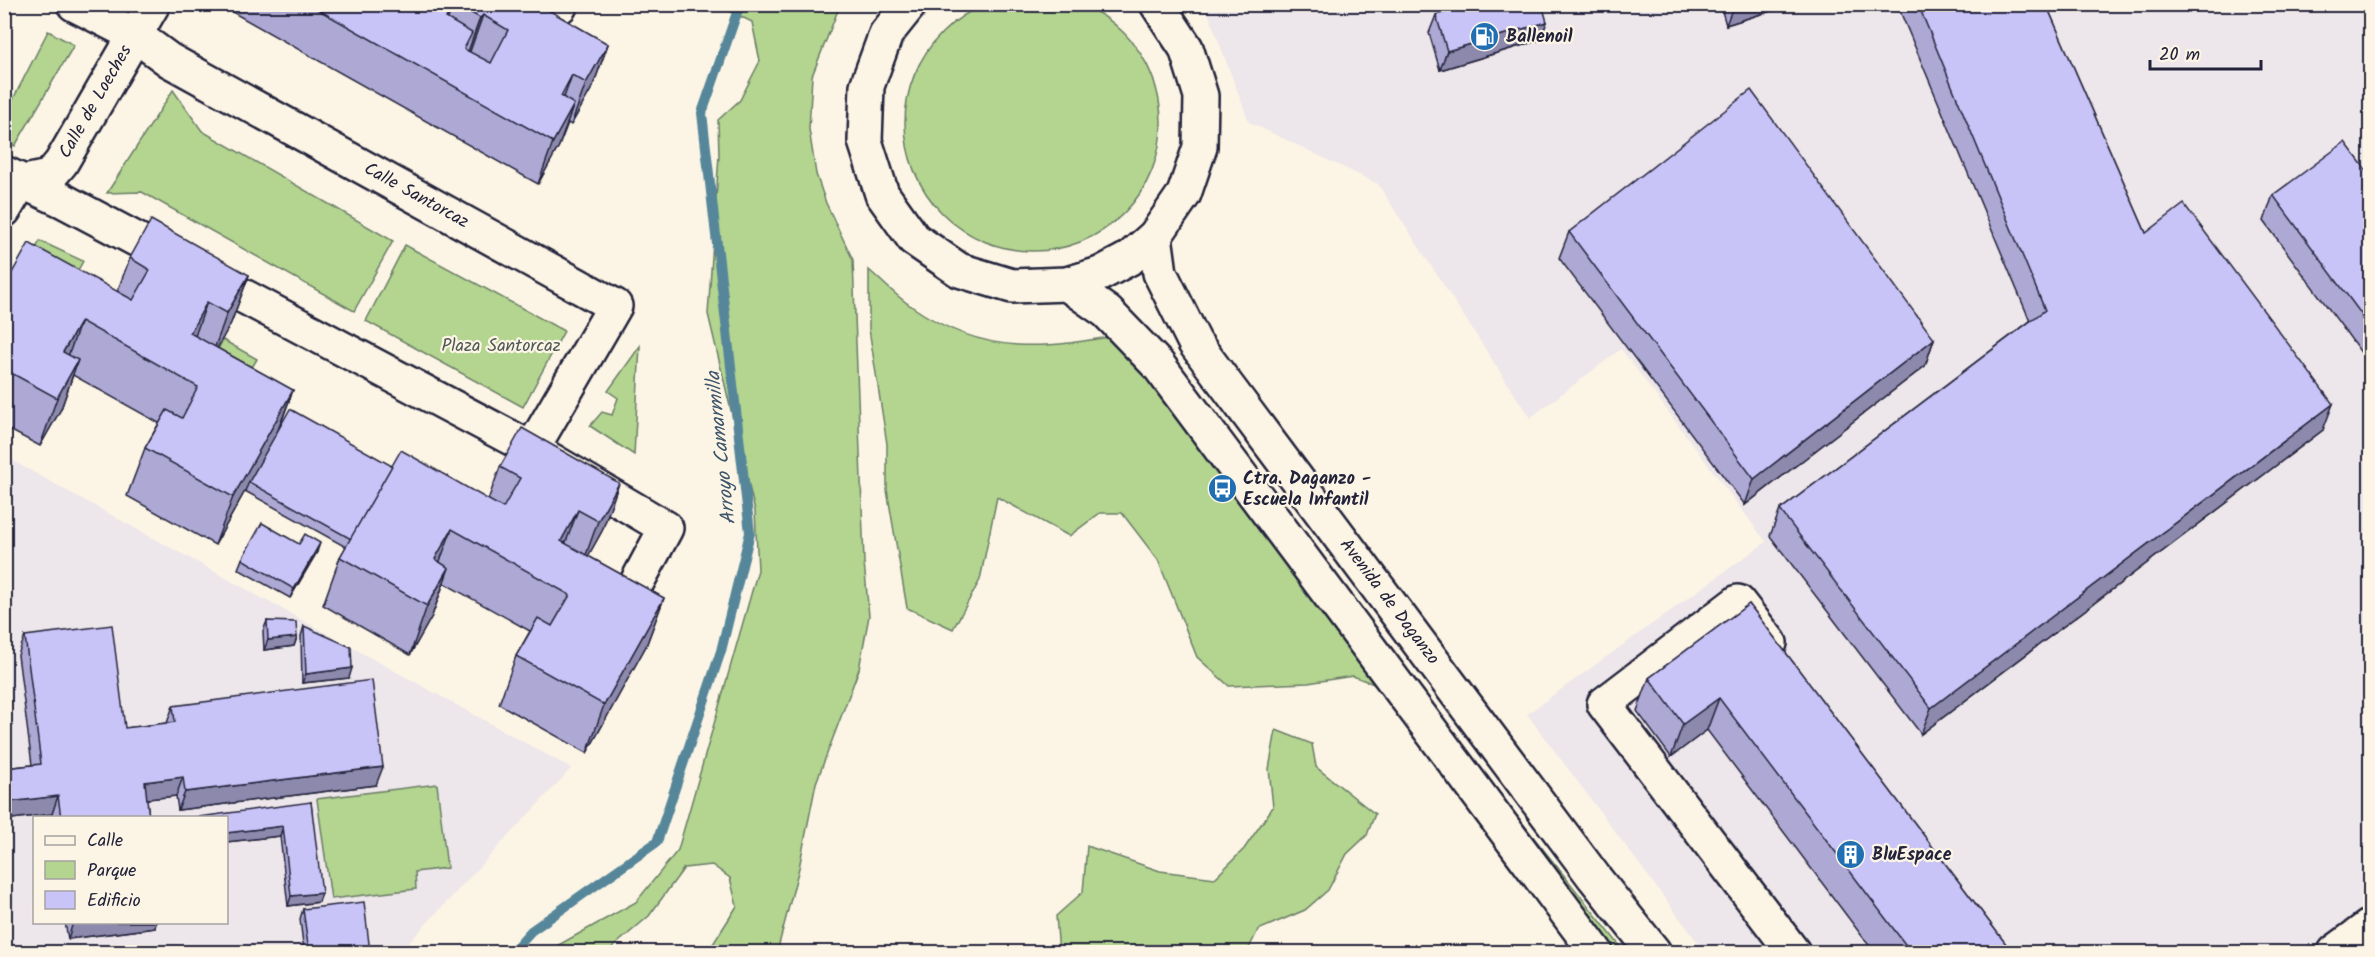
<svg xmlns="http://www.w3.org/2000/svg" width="2375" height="957" font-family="Kalam,sans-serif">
	<rect width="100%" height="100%" fill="#fcf5e5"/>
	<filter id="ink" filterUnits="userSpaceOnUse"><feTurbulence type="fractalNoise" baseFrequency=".0167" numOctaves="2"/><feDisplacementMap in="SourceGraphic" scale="12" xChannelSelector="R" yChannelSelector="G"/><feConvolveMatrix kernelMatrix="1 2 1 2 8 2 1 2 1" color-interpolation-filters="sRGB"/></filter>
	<g filter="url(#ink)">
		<g fill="#ede6ea" fill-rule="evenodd">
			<polygon points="1205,5 2370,5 2370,952 1705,952 1527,714 1766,542 1621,349 1530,418 1378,184 1249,122"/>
			<path d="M4,456l567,312 -2,3 -169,181h-395zM34,818h192v104h-192z"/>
		</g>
		<g fill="#b3d590" stroke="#6a7c66" stroke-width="1.5">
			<circle cx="1033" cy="123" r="128"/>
			<polygon points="717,5 840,5 812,76 809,129 816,174 826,203 853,260 864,562 869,616 859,669 816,783 799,868 777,952 708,952 737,906 730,878 712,865 684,868 649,916 607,952 546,952 636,902 678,850 758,570 755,511 708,314 719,155 718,120 740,100 760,61 752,22"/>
			<polygon points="48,31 74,45 15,146 5,141 5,115"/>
			<polygon points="173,90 202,131 393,241 354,311 142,192 107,193"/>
			<polygon points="40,241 83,261 60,303 18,280"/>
			<polygon points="405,245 564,331 523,407 366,321"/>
			<path d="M869,270c14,12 27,26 42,36 76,53 136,42 221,27l493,619h-25l-216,-264 -31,-12 -45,7 -79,3 -32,-29 -39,-97 -36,-47h-22l-31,23 -72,-39 -17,83 -27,49 -46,-21 -20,-118v-46l-18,-115z"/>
			<polygon points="223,340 257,359 232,402 200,382"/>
			<polygon points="640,346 634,455 590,426 602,412 612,415 618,398 608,391"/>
			<polygon points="1276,730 1312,744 1316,767 1375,814 1367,835 1347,854 1328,890 1305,910 1258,930 1247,952 1059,952 1056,916 1083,892 1087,846 1160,871 1215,878 1244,849 1273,807 1269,769"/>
			<polygon points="437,784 447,868 415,872 416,889 331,899 317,799"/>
		</g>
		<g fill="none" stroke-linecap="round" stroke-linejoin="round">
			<polyline stroke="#57869a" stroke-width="10" points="512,952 531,931 657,842 721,651 750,533 702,113 740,4"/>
			<defs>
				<g id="minor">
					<polyline points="74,4 135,35 169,60 615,306 532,449"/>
					<polyline points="558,4 560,6"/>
					<polyline points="4,173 62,200 532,449 666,528 635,586"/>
					<polyline points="4,210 20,183 49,177 61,163 153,4"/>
					<polyline points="1770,643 1738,602 1604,704 1793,952"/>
					<polyline points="2335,952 2370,926"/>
				</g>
				<g id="major">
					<polyline points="910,4 886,34 867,86 865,141 882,194 914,239 959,270 1012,286 1067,284 1100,274 1130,258 1155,236 1184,194 1200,147 1201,96 1186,48 1157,4"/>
					<polyline points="1155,236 1160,273 1195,343 1594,877 1654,952"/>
					<polyline points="1067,284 1107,312 1159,366 1596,952"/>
				</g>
			</defs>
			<use href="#minor" stroke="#22223b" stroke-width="38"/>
			<use href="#major" stroke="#22223b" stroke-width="38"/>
			<use href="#minor" stroke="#fcf5e5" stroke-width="33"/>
			<use href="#major" stroke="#fcf5e5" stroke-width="33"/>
		</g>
		<g fill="#ada9d4" stroke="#22223b" stroke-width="1.5">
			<polygon points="218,4 538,4 608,44 593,86 571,125 568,123 559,146 538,184"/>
			<polygon points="1720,4 1793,4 1726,25"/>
			<polygon points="1897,4 2046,4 2146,233 2323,430 1921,734 1770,536 1780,510 2030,321"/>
			<polygon points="1436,15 1547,22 1540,40 1440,70 1429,33"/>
			<polygon points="2370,175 2370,354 2365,358 2264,221 2273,195"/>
			<polygon points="1569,232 1934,339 1925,366 1745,505 1559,258"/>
			<polygon points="130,258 249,275 231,323 217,348 293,390 279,429 392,466 488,500 500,467 619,483 602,531 588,556 664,598 646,646 587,753 499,704 516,656 530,631 444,583 432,616 410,655 323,605 340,557 346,547 245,491 215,545 127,496 145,448 159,423 73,375 61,409 40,446 4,427 4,287 117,292"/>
			<polygon points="317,552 290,598 238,569 242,559"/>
			<polygon points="1749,604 2012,952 1874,952 1707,730 1671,757 1637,711 1649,678"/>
			<polygon points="267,621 297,637 294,646 264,650 263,631"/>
			<polygon points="304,626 349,678 302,683 301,636"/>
			<polygon points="25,636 125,728 167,723 173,706 376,785 178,810 176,796 147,799 149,818 52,818 52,814 4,820 5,768 32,765 18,655"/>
			<polygon points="311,802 319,902 288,906 280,836 226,842"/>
			<polygon points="303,909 370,952 304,952 300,919"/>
			<polygon points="65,922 156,922 155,928 68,939"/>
		</g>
		<g fill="#8d89ad" stroke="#22223b" stroke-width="1.5">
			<polygon points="453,4 439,45 446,18"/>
			<polygon points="1734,4 1793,4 1726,25"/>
			<polygon points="483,15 468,57 465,60 480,18"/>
			<polygon points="1547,22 1540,40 1440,70 1447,51"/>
			<polygon points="608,44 593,86 571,125 586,83"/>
			<polygon points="572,75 557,117 561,96"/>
			<polygon points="574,104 559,146 538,184 553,142"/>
			<polygon points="249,275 231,323 210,361 227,313"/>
			<polygon points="207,302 190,350 190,333"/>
			<polygon points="81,321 63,370 63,352"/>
			<polygon points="1934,339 1925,366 1745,505 1754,479"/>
			<polygon points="2370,344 2370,354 2365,358"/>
			<polygon points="78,360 61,409 40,446 57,398"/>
			<polygon points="293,390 275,438 249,482 245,491 215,545 233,497"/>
			<polygon points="2333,404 2323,430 1921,734 1931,708"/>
			<polygon points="619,483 602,531 581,569 598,521"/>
			<polygon points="578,510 560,558 561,541"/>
			<polygon points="452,529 434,577 435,559"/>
			<polygon points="320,543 317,552 290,598 294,589"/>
			<polygon points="449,568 432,616 410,655 427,606"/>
			<polygon points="664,598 646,646 587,753 604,705"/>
			<polygon points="297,637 294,646 264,650 268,640"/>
			<polygon points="352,668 349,678 302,683 306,674"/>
			<polygon points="1719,698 1707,730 1671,757 1683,724"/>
			<polygon points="383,767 376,785 178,810 185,792"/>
			<polygon points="183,777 176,796 138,800 145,782"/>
			<polygon points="58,796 52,814 4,820 4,813 9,802"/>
			<polygon points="283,826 280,836 226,842 226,833"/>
			<polygon points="322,893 319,902 288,906 291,896"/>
			<polygon points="73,922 156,922 155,928 68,939"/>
		</g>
		<g fill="#c9c4f7" stroke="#22223b" stroke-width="1.5">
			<polygon points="308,4 453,4 446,18 472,33 464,49 491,63 508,30 483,15 480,18 456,4 538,4 608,44 586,83 572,75 561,96 574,104 553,142"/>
			<polygon points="1470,4 1542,4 1547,22 1447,51 1436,15"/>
			<polygon points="1918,4 2046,4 2146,233 2184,204 2333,404 1931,708 1780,510 2045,310"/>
			<polygon points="1751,90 1934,339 1754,479 1569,232"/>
			<polygon points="2345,142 2370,175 2370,326 2273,195"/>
			<polygon points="151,220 249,275 227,313 207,302 190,333 293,390 233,497 145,448 167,410 182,418 198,387 81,321 63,352 78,360 57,398 4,369 4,287 29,243 133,300 150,270 130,258"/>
			<polygon points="290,409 392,466 351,539 249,482"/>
			<polygon points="522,428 619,483 598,521 578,510 561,541 664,598 604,705 516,656 538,618 552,626 570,595 452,529 435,559 449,568 427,606 340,557 401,450 503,508 520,478 500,467"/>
			<polygon points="262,523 299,544 305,534 320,543 294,589 242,559"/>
			<polygon points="1749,604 2012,952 1911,952 1719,698 1683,724 1649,678"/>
			<polygon points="267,621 296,622 297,637 268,640"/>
			<polygon points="112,625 125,728 175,722 173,706 372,680 383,767 185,792 183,777 145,782 149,818 61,818 58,796 9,802 5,768 41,764 25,636"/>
			<polygon points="304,626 351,647 352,668 306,674"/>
			<polygon points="311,802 322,893 291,896 283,826 226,833 226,818 191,818"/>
			<polygon points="364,902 370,952 309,952 303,909"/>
		</g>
	</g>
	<defs>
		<symbol id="fuel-disc" viewBox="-11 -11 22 22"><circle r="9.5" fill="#1f6fb2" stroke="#fcf5e5"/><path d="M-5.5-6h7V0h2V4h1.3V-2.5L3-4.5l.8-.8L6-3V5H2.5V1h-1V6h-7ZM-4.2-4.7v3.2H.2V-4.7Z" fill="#fff"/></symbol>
		<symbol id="bus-disc" viewBox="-11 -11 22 22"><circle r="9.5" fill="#1f6fb2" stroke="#fcf5e5"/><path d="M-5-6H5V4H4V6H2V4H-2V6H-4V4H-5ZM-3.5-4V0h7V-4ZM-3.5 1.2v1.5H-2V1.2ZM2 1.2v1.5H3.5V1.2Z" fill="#fff"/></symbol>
		<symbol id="building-disc" viewBox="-11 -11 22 22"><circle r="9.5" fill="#1f6fb2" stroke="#fcf5e5"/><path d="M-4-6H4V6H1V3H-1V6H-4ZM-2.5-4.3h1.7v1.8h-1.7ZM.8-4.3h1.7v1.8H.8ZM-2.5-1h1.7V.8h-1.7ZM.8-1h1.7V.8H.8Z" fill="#fff"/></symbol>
	</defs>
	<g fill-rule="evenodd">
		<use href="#fuel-disc" x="1468" y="20" width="33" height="33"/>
		<use href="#bus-disc" x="1206" y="472" width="33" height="33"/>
		<use href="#building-disc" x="1834" y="838" width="33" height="33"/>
	</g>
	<g text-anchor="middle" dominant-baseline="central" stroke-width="4.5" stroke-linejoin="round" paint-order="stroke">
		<g font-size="18" font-weight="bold" fill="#22223b" stroke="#fcf5e5" text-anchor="start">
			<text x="1506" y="37">Ballenoil</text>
			<text x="1243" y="479">Ctra. Daganzo -<tspan x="1243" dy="21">Escuela Infantil</tspan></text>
			<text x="1872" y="855">BluEspace</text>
		</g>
		<g font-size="18" fill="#22223b" stroke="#fcf5e5">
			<text transform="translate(96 102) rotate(-60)">Calle de Loeches</text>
			<text transform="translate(416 196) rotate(29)">Calle Santorcaz</text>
			<text transform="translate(1389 602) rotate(53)">Avenida de Daganzo</text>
		</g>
		<g font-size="18" fill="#4e5854" stroke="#fcf5e5">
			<text x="501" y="346">Plaza Santorcaz</text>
		</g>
		<g font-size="20" font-style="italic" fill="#3d546a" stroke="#fcf5e5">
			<text transform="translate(722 448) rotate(-96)">Arroyo Camarmilla</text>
		</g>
	</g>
	<rect width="2375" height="957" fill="none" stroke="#fcf5e5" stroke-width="24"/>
	<rect x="12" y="12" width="2351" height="933" fill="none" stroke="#22223b" stroke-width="2" filter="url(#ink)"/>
	<rect x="33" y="816" width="195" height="108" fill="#fcf5e5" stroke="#a5a1a1" stroke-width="1.5"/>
	<rect x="45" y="836" width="30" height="9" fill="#fcf5e5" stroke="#a5a1a1" stroke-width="1.5"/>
	<text x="87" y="846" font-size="18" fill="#22223b">Calle</text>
	<rect x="45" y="861" width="30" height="18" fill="#b3d590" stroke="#a5a1a1" stroke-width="1.5"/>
	<text x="87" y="876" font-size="18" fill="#22223b">Parque</text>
	<rect x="45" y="891" width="30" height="18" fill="#c9c4f7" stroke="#a5a1a1" stroke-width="1.5"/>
	<text x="87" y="906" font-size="18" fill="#22223b">Edificio</text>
	<path d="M2150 60v9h111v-9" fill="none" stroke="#22223b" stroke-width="3"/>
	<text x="2159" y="60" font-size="18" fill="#22223b" stroke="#fcf5e5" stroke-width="4.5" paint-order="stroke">20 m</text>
</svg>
